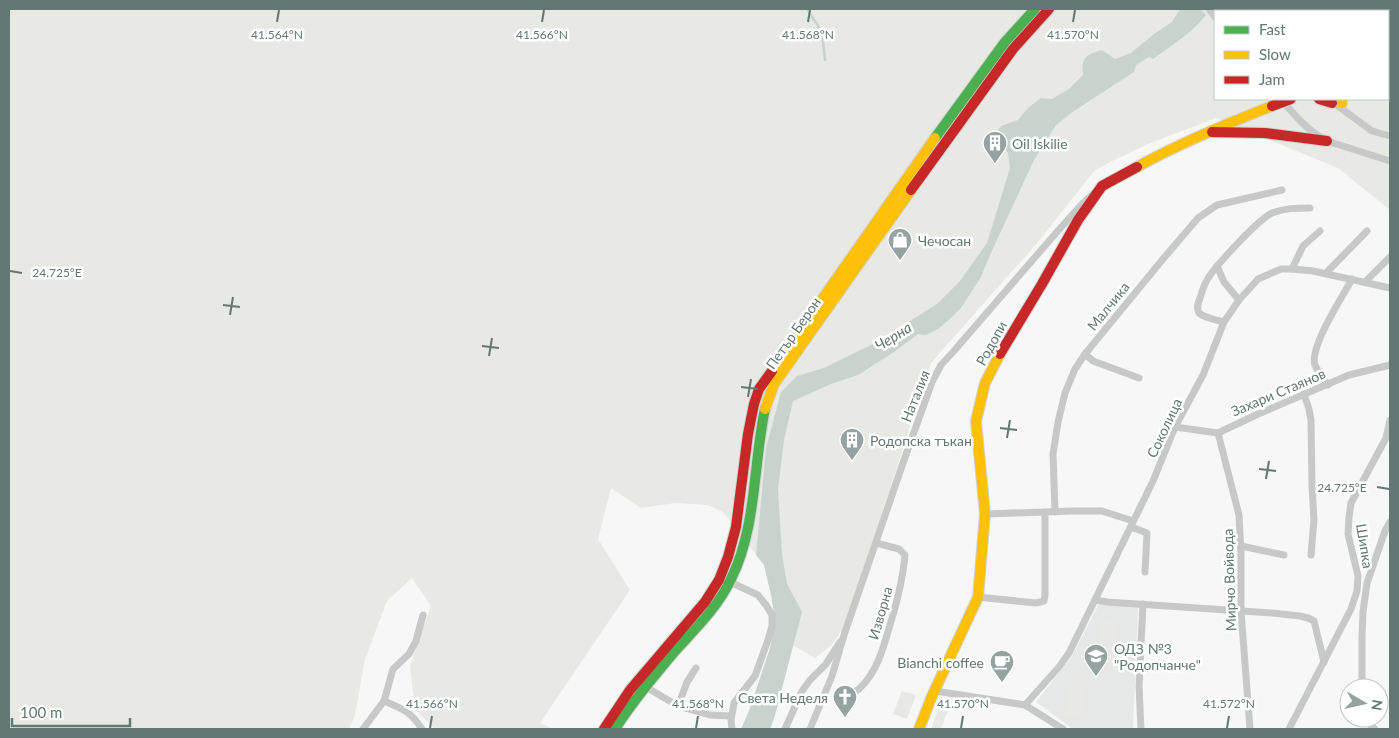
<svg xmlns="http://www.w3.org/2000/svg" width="1399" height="738" font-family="Lato,sans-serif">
	<rect width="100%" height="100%" fill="#f7f7f7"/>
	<polygon fill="#e6e7e7" points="1099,604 1138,607 1133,729 1073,729 1036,702 1071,658"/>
	<g fill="#e8e8e5" fill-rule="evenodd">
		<path d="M9,9h1381v201l-52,-42 -122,-50 -68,26 -38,18 -16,9 -56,71 -107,121 -85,260 -14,22 -17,13 -21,-12 -23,-51 -7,-30 -41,-53 -16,-7 -32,-2 -34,5 -30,-20 -13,51 32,51 -90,133 13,6h-118l-20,-20 -5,-43 21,-60 -19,-28 -25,23 -22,58 -10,56 -6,14h-340zM1215,11h173v88h-173z"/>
		<polygon points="1101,621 1118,622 1114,670 1097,669"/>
		<polygon points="1072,670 1088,672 1082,719 1065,717"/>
		<polygon points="902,691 916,695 907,719 893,714"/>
		<polygon points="942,698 951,702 941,729 931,729"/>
	</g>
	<path fill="#c9d3ce" d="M1180,9h21l5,6c-14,18 -34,30 -53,44l-4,-2 -13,8 -2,7 -60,39 -18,14 -22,35 -44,95 -9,22 -20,31 -10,10 -13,11 -12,6 -8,-1 -24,18 -36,23 -27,9 -38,17 -9,39 -6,49 4,65 5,30 15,28 -28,107 -4,10h-29l8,-18 21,-63 5,-27 -4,-26 -7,-30 -8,-10 10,-107 15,-56 16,-16 27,-8 51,-25 35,-22 27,-17 23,-23 27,-38 23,-75 -2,-15 -14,-17 7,-10 17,-6 11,-13 12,-9 11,1 17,-10 14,-14c-2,-18 3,-20 19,-25l13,9 16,-6 23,-19 18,-12z"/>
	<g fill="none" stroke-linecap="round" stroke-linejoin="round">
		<polyline stroke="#c9d3ce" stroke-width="2.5" points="807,9 822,32 825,60"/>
		<defs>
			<g id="fast">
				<polyline points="1388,21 1390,18"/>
				<polyline points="935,138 1005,42 1035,9"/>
				<path d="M615,729c18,-28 39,-53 60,-78 20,-22 43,-44 56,-72 26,-52 22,-114 34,-170"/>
			</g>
			<g id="slow">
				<polyline points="1342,99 1342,103"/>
				<path d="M1137,167c43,-24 89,-43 135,-61"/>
				<polyline points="772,371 935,138"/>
				<polyline points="765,409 774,384 911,190"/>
				<polyline points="919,729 932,696 978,597 985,514 976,421 985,383 1000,354"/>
			</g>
			<g id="jam">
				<polyline points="1319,99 1332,103"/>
				<polyline points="1212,132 1265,133 1327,141"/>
				<polyline points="911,190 1013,49 1049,9"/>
				<polyline points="1000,354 1042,284 1078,220 1102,186 1137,167"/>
				<polyline points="604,729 630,690 705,602 719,580 728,557 736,527 748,434 754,404 759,389 772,371"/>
			</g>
		</defs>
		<use href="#fast" stroke="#d0d3d2" stroke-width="12"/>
		<use href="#slow" stroke="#d0d3d2" stroke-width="12"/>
		<use href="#jam" stroke="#d0d3d2" stroke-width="12"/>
		<g stroke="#c7c8c8" stroke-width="7">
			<polyline points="1209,9 1215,17"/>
			<path d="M1281,99c14,17 27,32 46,42l63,20"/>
			<polyline points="1331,101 1372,131 1390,136"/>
			<polyline points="1217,266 1224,282 1239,300"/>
			<polyline points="1292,269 1303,246 1320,231"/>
			<polyline points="1326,273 1367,231"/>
			<polyline points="1365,282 1390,257"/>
			<path d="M1224,322c-6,-2 -20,-4 -25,-9 -3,-5 -1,-10 1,-15 2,-6 4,-13 7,-18 8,-14 51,-60 65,-67 13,-5 25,-5 38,-5"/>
			<polyline points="1085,354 1093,361 1139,378"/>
			<path d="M1328,385c-4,-6 -10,-13 -13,-20 -6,-18 28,-69 37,-86"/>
			<polyline points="1304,394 1309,409 1311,420 1312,486 1314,520 1311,555"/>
			<polyline points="1175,427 1218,433 1256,415 1349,375 1390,365"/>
			<polyline points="1218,433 1239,515 1241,553 1241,611 1250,729"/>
			<polyline points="1055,512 1053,454 1058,422 1065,393 1075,369 1085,354 1163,259 1198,218 1217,205 1282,190"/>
			<polyline points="985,514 1073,511 1102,511 1133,521"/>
			<polyline points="1131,527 1147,533 1145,572"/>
			<polyline points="1241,546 1284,555"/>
			<polyline points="730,582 758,595 766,605 772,615 772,626 768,640 755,676 734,703 731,720 732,729"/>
			<polyline points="978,597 1036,603 1044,601 1045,595 1045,512"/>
			<polyline points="1095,600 1107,602 1272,613 1300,616 1308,618 1314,621 1324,662"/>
			<polyline points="646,687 678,706 710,715 731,716"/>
			<polyline points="1362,688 1362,636 1363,612 1367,583 1385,531 1390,522"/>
			<polyline points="935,691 1025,705 1063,729"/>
			<path d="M848,697c4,-3 9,-6 12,-9 20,-19 25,-48 33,-73 6,-21 10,-37 12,-60l-6,-6 -23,-6"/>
			<path d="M384,701c19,8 26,10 38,28"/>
			<polyline points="1025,705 1059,667 1069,653 1153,481 1175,427 1203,375 1224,322 1239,300 1258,279 1281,269 1292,269 1313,271 1390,288"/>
			<polyline points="678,706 687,682 696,668"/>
			<polyline points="1366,721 1375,729"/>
			<polyline points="363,729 384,701 393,669 409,654 416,641 423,615"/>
			<polyline points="785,729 802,691 810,680 826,664 840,642"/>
			<polyline points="810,729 832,676 844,635 903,463 932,382 941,365 953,352 1056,233 1082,204 1092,195"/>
			<polyline points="1141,729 1139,686 1143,604"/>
			<polyline points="1289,729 1351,609 1357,591 1358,576 1348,534 1349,517 1351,503 1386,438 1390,420"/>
		</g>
		<use href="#fast" stroke="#4caf50" stroke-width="10"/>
		<use href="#slow" stroke="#ffc107" stroke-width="10"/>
		<use href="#jam" stroke="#c62828" stroke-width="10"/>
		<defs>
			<polyline id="jam-bridge" points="1272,106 1291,99"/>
		</defs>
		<use href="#jam-bridge" stroke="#d0d3d2" stroke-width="12" stroke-linecap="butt"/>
		<use href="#jam-bridge" stroke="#c62828" stroke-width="10"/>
	</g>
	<path fill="none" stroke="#627873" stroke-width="2" d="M277,22l2,-12M542,22l2,-12M808,22l2,-12M1073,22l2,-12M10,271l12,2M223,305l17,2M230,315l3,-18M482,346l17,2M489,356l3,-18M741,387l17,2M748,397l3,-18M1000,428l17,2M1007,438l3,-18M1259,469l17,2M1266,479l3,-18M1377,487l12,2M430,728l2,-12M696,728l2,-12M961,728l2,-12M1227,728l2,-12"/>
	<defs>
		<symbol id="building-pin" viewBox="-11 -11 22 30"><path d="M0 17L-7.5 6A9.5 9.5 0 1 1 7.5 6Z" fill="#96a4a1" stroke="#fff"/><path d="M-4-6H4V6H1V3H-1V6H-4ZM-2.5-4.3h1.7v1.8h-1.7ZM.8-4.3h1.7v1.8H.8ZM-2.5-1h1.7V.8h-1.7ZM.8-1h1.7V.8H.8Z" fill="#fff"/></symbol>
		<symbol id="shop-pin" viewBox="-11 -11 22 30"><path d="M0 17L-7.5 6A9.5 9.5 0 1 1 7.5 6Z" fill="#96a4a1" stroke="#fff"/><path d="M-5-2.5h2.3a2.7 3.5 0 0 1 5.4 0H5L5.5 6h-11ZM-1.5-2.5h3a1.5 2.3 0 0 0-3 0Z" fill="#fff"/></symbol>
		<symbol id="school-pin" viewBox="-11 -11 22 30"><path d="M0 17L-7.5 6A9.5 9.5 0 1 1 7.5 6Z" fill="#96a4a1" stroke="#fff"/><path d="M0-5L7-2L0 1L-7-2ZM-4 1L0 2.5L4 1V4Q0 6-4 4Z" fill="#fff"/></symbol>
		<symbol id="cafe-pin" viewBox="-11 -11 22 30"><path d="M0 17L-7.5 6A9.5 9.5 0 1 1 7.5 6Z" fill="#96a4a1" stroke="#fff"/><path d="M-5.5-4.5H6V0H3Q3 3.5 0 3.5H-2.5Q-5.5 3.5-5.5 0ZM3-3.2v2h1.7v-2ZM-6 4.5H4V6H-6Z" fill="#fff"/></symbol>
		<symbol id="church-pin" viewBox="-11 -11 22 30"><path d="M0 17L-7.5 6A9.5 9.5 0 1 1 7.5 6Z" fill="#96a4a1" stroke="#fff"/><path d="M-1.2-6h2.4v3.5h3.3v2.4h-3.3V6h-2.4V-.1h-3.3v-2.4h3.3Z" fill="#fff"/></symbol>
	</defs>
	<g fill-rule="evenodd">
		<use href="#building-pin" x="981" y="129" width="28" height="38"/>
		<use href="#shop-pin" x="886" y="226" width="28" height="38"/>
		<use href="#building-pin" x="838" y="426" width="28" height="38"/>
		<use href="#school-pin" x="1082" y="642" width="28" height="38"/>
		<use href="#cafe-pin" x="988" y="648" width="28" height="38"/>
		<use href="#church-pin" x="831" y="683" width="28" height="38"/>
	</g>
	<g text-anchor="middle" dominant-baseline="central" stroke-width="5" stroke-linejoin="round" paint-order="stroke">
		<g font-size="14" fill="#627873" stroke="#fff" text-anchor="start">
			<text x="1012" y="143">Oil Iskilie</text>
			<text x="918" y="240">Чечосан</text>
			<text x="870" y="440">Родопска тъкан</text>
			<text x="1114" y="648">ОДЗ №3<tspan x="1114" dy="16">"Родопчанче"</tspan></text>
			<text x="984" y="662" text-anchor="end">Bianchi coffee</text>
			<text x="828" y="697" text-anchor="end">Света Неделя</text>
		</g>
		<g font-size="14" fill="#627873" stroke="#fff">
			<text transform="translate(1108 306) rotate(-51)">Малчика</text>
			<text transform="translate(793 333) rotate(-55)">Петър Берон</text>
			<text transform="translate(991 343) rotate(-61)">Родопи</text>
			<text transform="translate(1278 392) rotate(-23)">Захари Стаянов</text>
			<text transform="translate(915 396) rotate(-68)">Наталия</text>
			<text transform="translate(1164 428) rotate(-65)">Соколица</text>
			<text transform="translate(1365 546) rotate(81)">Шипка</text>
			<text transform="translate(1229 580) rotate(-92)">Мирчо Войвода</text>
			<text transform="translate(880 613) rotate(-74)">Изворна</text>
		</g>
		<g font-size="15" font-style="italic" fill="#61786f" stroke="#fff">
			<text transform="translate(893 336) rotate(-32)">Черна</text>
		</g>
	</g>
	<g font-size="12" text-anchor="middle" fill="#627873" stroke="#fff" stroke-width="5" stroke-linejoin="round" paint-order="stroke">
		<text x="277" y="39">41.564°N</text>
		<text x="542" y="39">41.566°N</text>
		<text x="808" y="39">41.568°N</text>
		<text x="1073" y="39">41.570°N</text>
		<text x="57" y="277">24.725°E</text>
		<text x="1342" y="492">24.725°E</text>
		<text x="432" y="708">41.566°N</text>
		<text x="698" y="708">41.568°N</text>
		<text x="963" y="708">41.570°N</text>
		<text x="1229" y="708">41.572°N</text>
	</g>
	<rect width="1399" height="738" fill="none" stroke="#627873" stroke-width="20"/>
	<rect x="1214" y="10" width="175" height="90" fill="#ffffff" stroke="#c0c9c7"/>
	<rect x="1224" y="26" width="25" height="8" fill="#4caf50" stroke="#c0c9c7"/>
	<text x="1259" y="35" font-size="15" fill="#627873">Fast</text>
	<rect x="1224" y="51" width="25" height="8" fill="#ffc107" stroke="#c0c9c7"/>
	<text x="1259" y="60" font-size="15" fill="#627873">Slow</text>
	<rect x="1224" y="76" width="25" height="8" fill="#c62828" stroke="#c0c9c7"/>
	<text x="1259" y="85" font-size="15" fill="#627873">Jam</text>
	<g transform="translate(1364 703) rotate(99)"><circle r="24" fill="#ffffff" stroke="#c0c9c7"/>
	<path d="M0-4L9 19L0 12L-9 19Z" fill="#96a4a1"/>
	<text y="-8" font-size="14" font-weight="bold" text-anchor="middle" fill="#627873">N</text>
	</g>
	<path d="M12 718v8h118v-8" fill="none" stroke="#627873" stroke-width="2.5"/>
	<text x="20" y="718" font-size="15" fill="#627873" stroke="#ffffff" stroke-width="4" paint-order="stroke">100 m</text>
</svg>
